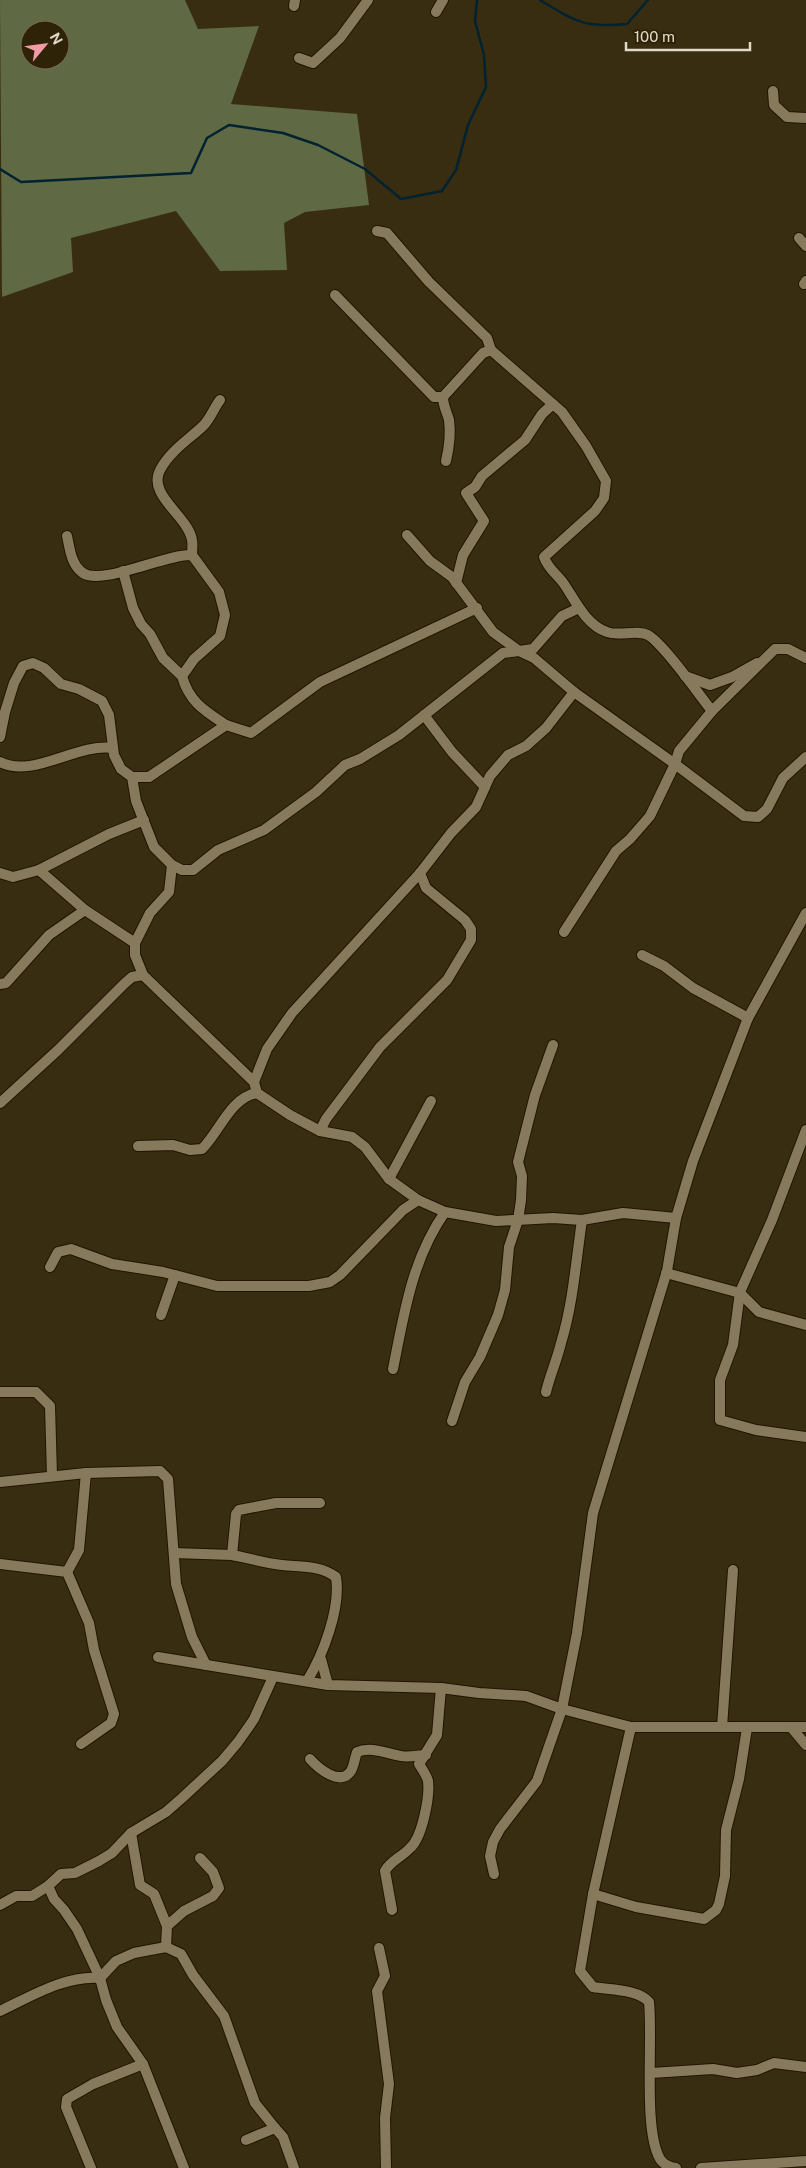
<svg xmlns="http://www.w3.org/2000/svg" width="806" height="2168" font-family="'Public Sans',sans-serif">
	<rect width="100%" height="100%" fill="#392d11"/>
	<path fill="#5f6943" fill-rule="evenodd" d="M0,0h185l13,29 61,-3 -28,78 126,10 12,91 -64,7 -21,11 3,47 -67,1 -44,-60 -105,27 2,34 -71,25zM30,30h30v30h-30z"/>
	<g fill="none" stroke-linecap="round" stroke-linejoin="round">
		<g stroke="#012230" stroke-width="2.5">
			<path d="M540,0c36,22 44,28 87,24l21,-24"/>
			<polyline points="0,169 21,182 191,173 207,138 229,125 283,133 318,145 365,169 401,199 442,191 456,170 468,125 486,87 484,55 475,21 477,0"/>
		</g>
		<defs>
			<g id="street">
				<polyline points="294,6 295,0"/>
				<polyline points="436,12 443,0"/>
				<polyline points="299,58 313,63 340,38 368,0"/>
				<polyline points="773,91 774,105 787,117 806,118"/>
				<polyline points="377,231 387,233 429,282 487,338 491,350"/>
				<polyline points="799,238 806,246"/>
				<polyline points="804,284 806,281"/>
				<path d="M335,295l99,102h9l40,-44 8,-3 71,62 24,34 20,35 -2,17 -9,13 -51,46c4,12 13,17 20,27 11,16 22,41 43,48 12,5 29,-3 41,3 16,9 51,60 64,76l63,-62h13l18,9"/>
				<path d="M443,397c0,9 4,15 6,23 2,14 0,28 -3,41"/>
				<polyline points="407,535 430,561 452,577 493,632 519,651 533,649 562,616 579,608"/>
				<path d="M67,536c3,13 4,29 16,37 19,13 85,-20 109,-18l27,37 6,23 -5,21 -26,23 -12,17c7,26 23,35 44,49"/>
				<path d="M192,555c0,-5 1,-11 0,-15 -4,-24 -45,-45 -32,-70 10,-19 28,-30 43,-44 7,-7 11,-18 17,-26"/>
				<polyline points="123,571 133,608 141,624 150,634 163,658 182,676"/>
				<polyline points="456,583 463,555 484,521 466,493 475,487 482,476 525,440 542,414 553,404"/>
				<polyline points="685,676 710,685 732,677 757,663"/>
				<polyline points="712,711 679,751 675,764 744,816 758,817 767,809 783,778 806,757"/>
				<polyline points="424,715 452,752 485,787"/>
				<polyline points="0,737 5,712 14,683 23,666 33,663 44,668 61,684 79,689 102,701 109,715 114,755 121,769 132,777 149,777 226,725 251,733 320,682 477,608"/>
				<path d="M0,762c33,17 76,-19 113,-14"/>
				<polyline points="132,777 136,801 154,847 172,865 182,870 193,870 218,850 264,830 316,792 345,765 360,759 399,735 503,653 519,651 534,658 574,692 675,764 650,816 630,839 616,851 564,932"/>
				<polyline points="39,870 109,834 144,820"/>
				<polyline points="0,873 13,877 39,870 85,910"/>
				<polyline points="806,913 748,1018 693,1161 676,1218 667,1271 593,1513 577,1633 562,1709 631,1727 806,1727"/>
				<polyline points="135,943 150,913 169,892 172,865"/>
				<polyline points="642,955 664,966 693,988 748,1018"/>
				<polyline points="0,984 6,983 49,935 85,910 135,943 135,955 143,975 254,1082 257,1093 290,1115 320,1131 352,1137 365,1147 389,1179 418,1200 445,1212 496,1221 553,1218 582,1220 623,1213 676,1218"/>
				<polyline points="254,1082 267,1049 292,1013 420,873 451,833 476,807 490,776 508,755 526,746 546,728 574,692"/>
				<polyline points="0,1103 58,1050 124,984 132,977 143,975"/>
				<polyline points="806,1130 772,1220 740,1292 733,1345 720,1380 720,1420 756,1430 806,1437"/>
				<polyline points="320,1131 326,1119 380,1047 447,980 471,940 471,929 465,920 426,888 420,873"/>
				<path d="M138,1146l35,-1 17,5 12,-1c18,-18 28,-51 55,-56"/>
				<polyline points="389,1179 431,1101"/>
				<polyline points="50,1267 58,1252 71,1249 112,1264 163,1272 217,1286 309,1286 330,1282 340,1275 403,1210 418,1200"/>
				<polyline points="666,1273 740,1293 759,1312 806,1325"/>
				<polyline points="161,1315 175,1275"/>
				<path d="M393,1369c11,-55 19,-110 52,-157"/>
				<polyline points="0,1392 36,1392 50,1406 52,1476"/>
				<path d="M546,1392c4,-17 11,-32 15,-49 12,-39 15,-82 21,-123"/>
				<polyline points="452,1421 465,1382 480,1357 498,1315 505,1290 509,1247 518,1220 521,1200 522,1176 518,1162 535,1095 553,1045"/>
				<polyline points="0,1482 86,1473 160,1471 168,1479 176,1584 192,1637 206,1665"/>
				<polyline points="174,1553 232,1555"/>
				<polyline points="0,1564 67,1572 89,1623 94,1650 114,1714 111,1723 81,1744"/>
				<polyline points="67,1572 79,1550 86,1473"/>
				<polyline points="158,1657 328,1685 441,1688 479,1693 526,1696 562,1709 537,1781 500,1829 493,1842 490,1856 494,1874"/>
				<polyline points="321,1659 328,1685"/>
				<path d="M307,1681c16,-26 34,-73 29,-104 -16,-12 -35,-10 -54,-12 -17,-2 -34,-7 -50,-10l4,-41 3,-4 37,-7h44"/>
				<path d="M631,1727l-38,167 -13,77 13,16c16,3 45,2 56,15 4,38 -6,128 11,157 4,6 9,8 16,9"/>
				<polyline points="722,1727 733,1570"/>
				<polyline points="791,1727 806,1745"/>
				<path d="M310,1759c8,9 30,28 41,12 3,-5 4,-14 6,-19 14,-6 31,2 44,4 8,2 17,-1 25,-1"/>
				<polyline points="131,1833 140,1885 154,1894 167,1926"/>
				<polyline points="48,1886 61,1874 75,1873 99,1861 112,1853 131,1833 166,1812 182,1798 222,1761 238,1742 254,1719 273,1677"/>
				<polyline points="593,1894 636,1907 704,1919 716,1910 719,1904 725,1876 726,1830 739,1779 747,1728"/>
				<polyline points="0,1905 16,1896 32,1896 48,1886 54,1899 64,1910 77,1929 100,1978 106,2000 117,2027 143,2064 184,2168"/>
				<path d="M392,1910l-7,-39c6,-11 17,-14 25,-23 12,-10 20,-51 18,-67 -1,-5 -6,-12 -9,-17l18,-29 4,-47"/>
				<polyline points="166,1947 167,1926 184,1911 213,1896 219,1888 213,1872 200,1858"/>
				<polyline points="379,1948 385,1976 377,1991 389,2084 385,2118 386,2168"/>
				<path d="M0,2011c30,-14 65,-36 100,-33l16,-17 18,-8 32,-6 15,7 12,21 31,41 31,87 20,25"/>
				<polyline points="651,2073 713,2069 737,2073 757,2070 774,2063 806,2067"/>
				<polyline points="246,2140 275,2128 283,2137 294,2168"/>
				<polyline points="91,2168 66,2107 67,2099 93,2084 143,2064"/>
				<polyline points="701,2168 806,2161"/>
			</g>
		</defs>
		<use href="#street" stroke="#201500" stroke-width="12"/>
		<use href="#street" stroke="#877a5c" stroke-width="10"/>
	</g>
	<g transform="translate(45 45) rotate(61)"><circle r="24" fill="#2f2307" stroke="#766c54"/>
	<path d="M0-4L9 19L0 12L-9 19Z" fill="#f39aa8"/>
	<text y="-8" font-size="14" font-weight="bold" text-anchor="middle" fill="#e0d9c8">N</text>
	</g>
	<path d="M626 42v8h124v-8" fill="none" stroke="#e0d9c8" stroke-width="2.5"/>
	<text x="634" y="42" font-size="15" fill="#e0d9c8" stroke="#2f2307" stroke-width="4" paint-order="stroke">100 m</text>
</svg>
